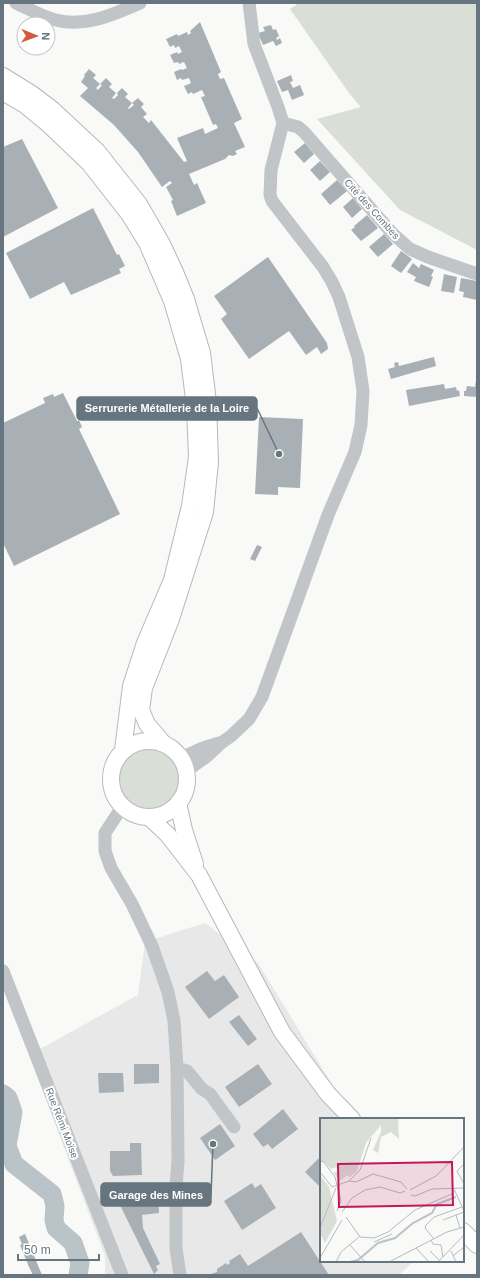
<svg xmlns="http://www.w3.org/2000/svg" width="480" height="1278" font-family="Helvetica,sans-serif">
	<rect width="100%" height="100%" fill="#f9f9f7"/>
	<polygon fill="#e7e8e7" points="205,923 258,963 353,1119 321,1119 321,1261 414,1261 399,1275 106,1275 105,1274 105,1256 29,1055 138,995 145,942"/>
	<g fill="#d9ded7">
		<polygon points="299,3 477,3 477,250 400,210 317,119 361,107 349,93 290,9"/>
		<circle cx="149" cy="778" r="33"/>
	</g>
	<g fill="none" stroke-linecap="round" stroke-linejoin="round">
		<polyline stroke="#bac4c8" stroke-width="19" points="3,1094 8,1098 13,1112 7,1146 14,1164 52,1194 55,1206 54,1220 56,1228 73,1243 80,1263 78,1275"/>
	</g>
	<g fill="#a9b0b5">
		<polygon points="200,22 221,72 218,74 220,79 224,78 242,119 234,123 245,147 235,151 237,154 233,156 229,155 225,159 189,174 194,185 197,183 206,203 177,216 171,201 173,200 166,187 172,183 170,181 162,187 138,152 114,125 80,96 88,88 81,82 85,76 84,75 89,69 96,75 93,78 100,84 96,88 98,90 102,85 100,84 106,78 112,84 109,87 116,93 112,98 114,99 118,95 117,93 122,88 128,94 125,97 132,103 128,108 129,109 134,105 135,106 132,103 138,98 144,104 141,107 147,114 143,117 149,123 151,120 184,162 187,161 177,138 203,128 205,134 218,128 216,124 213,125 201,97 205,96 202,90 193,94 192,92 188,94 184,86 191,83 189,78 182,80 181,78 177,80 174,72 181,69 182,70 187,68 184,62 179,64 178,62 174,63 170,55 177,52 178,54 182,52 179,46 175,48 174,45 170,47 166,39 177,34 178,36 187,32 188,35 191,33 190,31"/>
		<polygon points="271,25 273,30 276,29 279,36 276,38 277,40 280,38 282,43 276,46 273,41 263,45 258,33 265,31 263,27"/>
		<polygon points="291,75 293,81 290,82 293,88 300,85 304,95 292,100 288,90 282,92 277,81"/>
		<polygon points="22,139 58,208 3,237 3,147"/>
		<polygon points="305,143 314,154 304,163 294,152"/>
		<polygon points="320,161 330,172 320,181 310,170"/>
		<polygon points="337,180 347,191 330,205 321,194"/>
		<polygon points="353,198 362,209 352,218 343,207"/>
		<polygon points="93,208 117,255 119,254 125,266 119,269 121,273 71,295 64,282 30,299 6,253"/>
		<polygon points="367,215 378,228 361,241 351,230 355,227 354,226"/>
		<polygon points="384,234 393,244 378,257 369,247"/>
		<polygon points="401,251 412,259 401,273 391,266"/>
		<polygon points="268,257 327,343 328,349 321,354 317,347 306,355 289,331 249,359 221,319 227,314 214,296"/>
		<polygon points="413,263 419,268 421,264 434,270 431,276 433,277 429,287 414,281 416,277 407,272"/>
		<polygon points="444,274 457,277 454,293 441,291"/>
		<polygon points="461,278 477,281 477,300 463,297 464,292 459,291"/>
		<polygon points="434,357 436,366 391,379 388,369 395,367 394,363 398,362 399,366"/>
		<polygon points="476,380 477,380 477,397 464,396 464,391 466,391 467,386 475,387"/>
		<polygon points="444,384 445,389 456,387 457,391 459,390 460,396 409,406 406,390"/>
		<polygon points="63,393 77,421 79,420 82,427 79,429 120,514 14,566 3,543 3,423 45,403 43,398 53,394 54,397"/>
		<polygon points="259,417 303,419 300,488 278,487 278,495 255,494"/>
		<polygon points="257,545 262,547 255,561 250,559"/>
		<polygon points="207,971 215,981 224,975 239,997 209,1019 185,987"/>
		<polygon points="239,1015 257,1039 248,1046 229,1022"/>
		<polygon points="134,1064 159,1064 159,1083 134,1084"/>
		<polygon points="258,1064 272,1084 239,1107 225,1087"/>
		<polygon points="98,1073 123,1073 124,1092 99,1093"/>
		<polygon points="283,1109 298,1129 272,1149 268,1144 263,1147 253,1134"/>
		<polygon points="220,1124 235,1146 215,1160 200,1138"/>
		<polygon points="130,1143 141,1143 142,1175 113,1176 110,1171 110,1151 130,1151"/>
		<polygon points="321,1156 321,1188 305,1172"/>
		<polygon points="252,1183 255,1188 261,1184 276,1208 242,1230 224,1201"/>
		<polygon points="158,1187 159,1213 142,1215 143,1228 160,1264 156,1266 158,1270 154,1274 113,1191"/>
		<polygon points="301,1232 329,1275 208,1275 217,1272 217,1269 226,1263 227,1265 230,1263 229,1261 240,1254 248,1266"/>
		<polygon points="25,1234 28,1241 42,1275 33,1275 29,1267 20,1245 22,1244 19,1237"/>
	</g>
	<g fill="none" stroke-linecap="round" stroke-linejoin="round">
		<defs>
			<g id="major">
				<polyline points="3,76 32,94 53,110 97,151 139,204 162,244 175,272 186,299 202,353 208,402 210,462 205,512 171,619 144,688 141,710 147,724 163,743"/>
				<polyline points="3,92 25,105 47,123 89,163 129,214 147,243 172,301 189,359 195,407 197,457 190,506 172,580 145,643 131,686 123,750"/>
				<circle cx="149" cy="779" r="38"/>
				<polyline points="178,803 184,830 195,864"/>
				<polyline points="149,817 168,835 199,875 282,1032 328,1094 352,1119"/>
				<polyline points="463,1231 477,1245"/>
			</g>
		</defs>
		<use href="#major" stroke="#b4b9bc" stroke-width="18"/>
		<g stroke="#c1c5c8" stroke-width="13">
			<path d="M16,3c13,6 27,14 40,17 29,8 58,-6 84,-17"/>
			<polyline points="283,123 298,127 304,132 392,233 410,249 428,257 477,274"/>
			<polyline points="181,758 203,748 219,743"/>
			<polyline points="186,771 206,757 221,743 231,736 249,719 262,697 328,515 355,452 361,425 363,391 358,357 339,297 332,282 323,267 272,201 270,195 271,170 283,123 278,107 254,44 249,3"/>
			<polyline points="122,807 105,833 105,851 111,868 132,904 152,946 168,992 174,1021 177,1068 178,1161 176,1187 176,1248 180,1275"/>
			<polyline points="3,971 122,1275"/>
			<polyline points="177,1068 187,1071 202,1089 210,1094 234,1127"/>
		</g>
		<use href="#major" stroke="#fff" stroke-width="16"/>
	</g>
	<g text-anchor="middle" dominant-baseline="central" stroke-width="4" stroke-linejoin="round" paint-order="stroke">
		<g font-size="10" fill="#66757f" stroke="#fff">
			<text transform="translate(372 209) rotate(48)">Cité des Combes</text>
			<text transform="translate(62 1123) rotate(69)">Rue Rémi Moïse</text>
		</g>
	</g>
	<g transform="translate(320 1118)">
		<rect width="144" height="144" fill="#f9f9f7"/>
		<path d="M0,0h78l1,21 -8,-7 -10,5 -3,16 -5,-3 8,-18v-7l-15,18 -9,28 -8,7 -1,-3 -9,6 -5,-8 4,-3 -3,-3 -4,2 -8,-8h-3zM0,57l9,12 8,34 -12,22 -5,-10z" fill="#d9ded7"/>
		<path fill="none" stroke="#bac4c8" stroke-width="2" d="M30,144l8,-2 20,-17 17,-5 18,-15 19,-10 5,-9 19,-7"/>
		<path fill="none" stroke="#b5bcc0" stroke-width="1" d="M0,44l3,-1 12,16 6,24 -4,10M144,46l-7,7 7,13M0,54l12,15 17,-6 7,1 17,-8 28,8 6,7M29,63l11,-11 11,-32M134,71l10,22M90,72l26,-14 28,-29M91,77l4,1 17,-7 32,-1M22,94l10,-14 13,-8 15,-3 20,6 5,-2M136,97l4,13M26,99l14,20 14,1 14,-6 27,-22 39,-17M123,102l21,-8M0,110l16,-40M114,121l-9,-11 1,-3 8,-8 28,-10M111,122l2,4 8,1 2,12M54,124l18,-8M30,127l15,17M96,130l13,14M110,133l10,10M131,133l5,11M133,138l11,-9M0,140l22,-38M16,144l5,-10 18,-15M69,144l58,-30 17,-5M118,144l26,-27"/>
		<path fill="#c2185b" fill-opacity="0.15" stroke="#c2185b" stroke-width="2" d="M132,44l1,43 -114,2 -1,-43z"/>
		<rect width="144" height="144" fill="none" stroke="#66757f" stroke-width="2"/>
	</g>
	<path fill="none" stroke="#66757f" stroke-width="1.5" d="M279 454L257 408M213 1144L211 1195"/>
	<g fill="#66757f" stroke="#fff" stroke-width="1.5">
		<circle cx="279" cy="454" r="4"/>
		<circle cx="213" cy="1144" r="4"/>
	</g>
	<g fill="#66757f" stroke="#66757f" stroke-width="1.5">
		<rect x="77" y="397" width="180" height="23" rx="4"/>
		<rect x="101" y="1183" width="110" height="23" rx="4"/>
	</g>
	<g font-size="11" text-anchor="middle" font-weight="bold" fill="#fff">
		<text x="167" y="412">Serrurerie Métallerie de la Loire</text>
		<text x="156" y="1199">Garage des Mines</text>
	</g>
	<rect width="480" height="1278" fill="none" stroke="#66757f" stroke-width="8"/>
	<g transform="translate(36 36) rotate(91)"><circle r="19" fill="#ffffff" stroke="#c2c8cc"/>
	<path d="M0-3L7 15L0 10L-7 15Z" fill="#d45a3c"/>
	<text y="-6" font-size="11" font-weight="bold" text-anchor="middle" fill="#66757f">N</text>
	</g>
	<path d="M18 1254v6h81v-6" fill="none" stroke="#66757f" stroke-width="2"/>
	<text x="24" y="1254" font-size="12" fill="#66757f" stroke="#ffffff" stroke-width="3" paint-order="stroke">50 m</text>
</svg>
